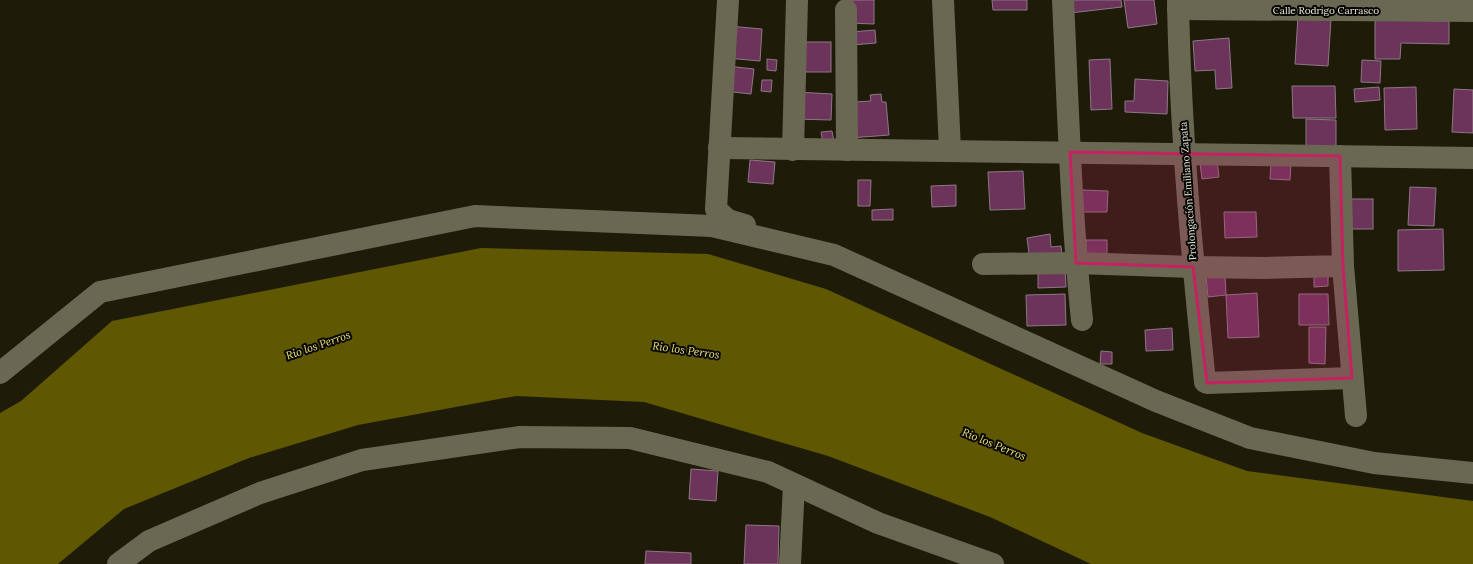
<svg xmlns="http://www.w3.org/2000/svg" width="1473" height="564" font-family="Lora,serif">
	<rect width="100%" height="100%" fill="#1e1c09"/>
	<polygon fill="#5f5701" points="481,248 708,254 826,289 1142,433 1247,471 1473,501 1473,564 1091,564 990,517 828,456 644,402 516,396 358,425 249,458 124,509 58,564 0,564 0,413 21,401 112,321"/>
	<g fill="#6c345b" stroke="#8d7785">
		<polygon points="850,0 874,0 874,24 849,23"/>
		<polygon points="992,0 1027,0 1027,10 993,10"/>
		<polygon points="1069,0 1121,0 1122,7 1070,13"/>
		<polygon points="1124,0 1154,0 1157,24 1128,28"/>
		<polygon points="1298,16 1331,19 1328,66 1295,64"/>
		<polygon points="1375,20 1449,21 1449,44 1401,43 1400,59 1375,59"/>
		<polygon points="729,26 762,29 760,61 727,58"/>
		<polygon points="875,30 876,43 852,45 851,32"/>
		<polygon points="1229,38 1232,88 1216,89 1215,70 1195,71 1193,41"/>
		<rect x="798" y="42" width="33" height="30"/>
		<polygon points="767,59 777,60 776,71 767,70"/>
		<polygon points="1110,59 1112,109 1091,110 1089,60"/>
		<polygon points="1362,60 1381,61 1380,83 1361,82"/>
		<polygon points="727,66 754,69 751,94 724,91"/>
		<polygon points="1135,79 1168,81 1167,114 1125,112 1125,101 1134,101"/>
		<polygon points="762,80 772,80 771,92 761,91"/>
		<polygon points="1292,86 1335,86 1336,118 1293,118"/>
		<polygon points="1379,87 1380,100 1355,102 1354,89"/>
		<polygon points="1416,87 1417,129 1385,130 1384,88"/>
		<polygon points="1454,89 1473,90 1473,133 1452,132"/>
		<polygon points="796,92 832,94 831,120 794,119"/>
		<polygon points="881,94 882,102 886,102 889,135 850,138 855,102 871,101 870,95"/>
		<polygon points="1306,119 1336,120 1336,150 1306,150"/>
		<polygon points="832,131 834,142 823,144 821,132"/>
		<polygon points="750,160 775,162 773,184 748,182"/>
		<polygon points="1217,160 1219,177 1202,179 1200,163"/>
		<polygon points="1271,162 1291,163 1290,180 1270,179"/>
		<polygon points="1023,171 1025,209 990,210 988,172"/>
		<polygon points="858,180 871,180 870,206 858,206"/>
		<polygon points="956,185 956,206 932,207 931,186"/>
		<polygon points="1410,187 1436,188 1434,226 1408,225"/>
		<polygon points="1082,190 1108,191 1107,212 1082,212"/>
		<rect x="1344" y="199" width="29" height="30"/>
		<polygon points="893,209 893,220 872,220 872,210"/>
		<polygon points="1224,212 1256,212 1257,237 1225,238"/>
		<polygon points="1443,229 1444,270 1398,271 1398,230"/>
		<polygon points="1050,234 1051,247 1061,246 1062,256 1030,261 1027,238"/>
		<rect x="1086" y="240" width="21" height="16"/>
		<polygon points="1038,269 1065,269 1066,287 1038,288"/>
		<polygon points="1328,272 1328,286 1314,287 1314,273"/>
		<polygon points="1225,274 1226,295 1208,297 1206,276"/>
		<polygon points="1257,293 1259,337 1228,338 1226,295"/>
		<polygon points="1065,294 1066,325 1027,326 1026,295"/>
		<polygon points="1299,294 1328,294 1329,325 1299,325"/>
		<polygon points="1309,327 1326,327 1325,364 1309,363"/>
		<polygon points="1172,328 1173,350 1146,351 1145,330"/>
		<polygon points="1101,351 1112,352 1112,364 1100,364"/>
		<polygon points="691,469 718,471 716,501 689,499"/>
		<polygon points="746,525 779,526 778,564 744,564"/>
		<polygon points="646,551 691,553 691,564 645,564"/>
	</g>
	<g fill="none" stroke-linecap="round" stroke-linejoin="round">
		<g stroke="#6a6853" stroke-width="22">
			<polyline points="728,0 716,209 728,220 745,225"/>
			<polyline points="943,0 950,150"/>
			<path d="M1063,0c5,107 8,214 19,320"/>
			<path d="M1178,0c2,128 14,255 27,382l2,1 145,-5"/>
			<polyline points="1178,9 1473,11"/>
			<polyline points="846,10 847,150"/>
			<polyline points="719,148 1473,158"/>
			<polyline points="793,150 797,0"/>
			<polyline points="983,264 1076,263 1193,267 1264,268 1343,266 1340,156"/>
			<polyline points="1343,266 1356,416"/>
			<polyline points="0,373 100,292 475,216 712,226 834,255 1156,401 1250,438 1374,463 1473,473"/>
			<polyline points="118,564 149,541 260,493 362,460 520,437 630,438 768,472 878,523 993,564"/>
			<polyline points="790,564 794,485"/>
		</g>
	</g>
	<path fill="#c42261" fill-opacity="0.2" stroke="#c42261" stroke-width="3" stroke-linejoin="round" d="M1070,152l270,4 3,110 9,112 -145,5 -14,-116 -117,-4z"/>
	<g text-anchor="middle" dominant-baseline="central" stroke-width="4" stroke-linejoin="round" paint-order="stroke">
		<g font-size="10" fill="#e9e8dc" stroke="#070602">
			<text x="1326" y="10">Calle Rodrigo Carrasco</text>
			<text transform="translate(1188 191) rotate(-94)">Prolongación Emiliano Zapata</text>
		</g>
		<g font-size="11" font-style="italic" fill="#ede27c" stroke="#070602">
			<text transform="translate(318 345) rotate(-19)">Rio los Perros</text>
			<text transform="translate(686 350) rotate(8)">Rio los Perros</text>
			<text transform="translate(994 444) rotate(22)">Rio los Perros</text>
		</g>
	</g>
</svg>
